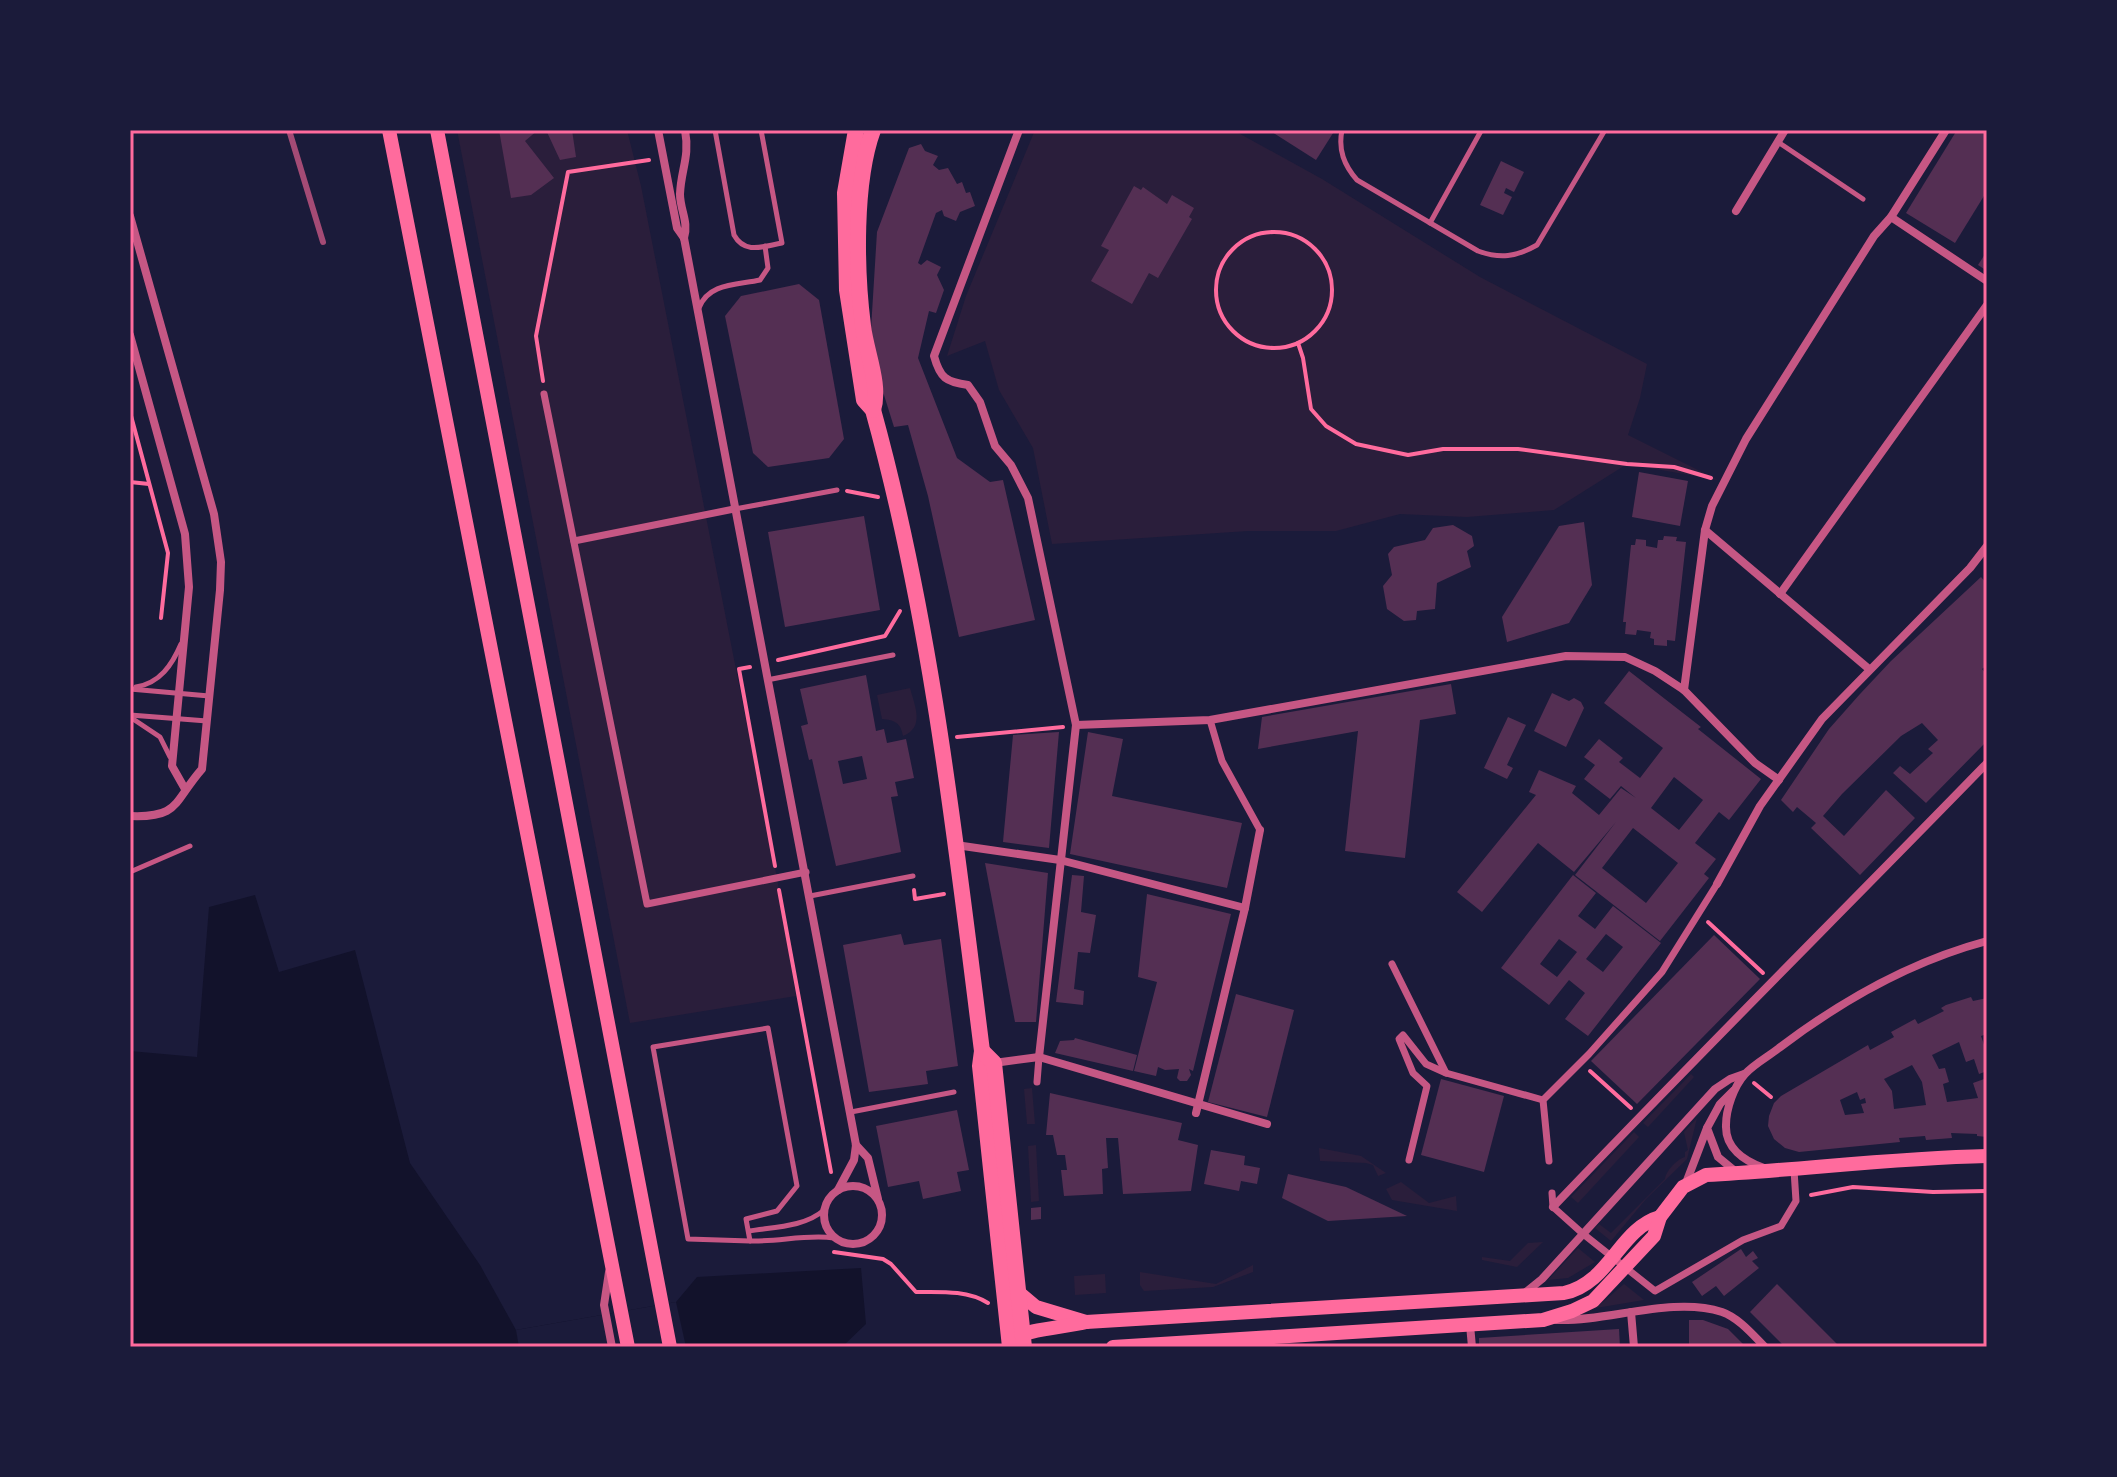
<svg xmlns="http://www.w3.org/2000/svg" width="2117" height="1477" font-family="'DM Sans',sans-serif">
	<rect width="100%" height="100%" fill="#1b1b3a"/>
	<g fill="#2a1e3b">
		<polygon points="457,130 627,130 641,186 777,878 796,996 630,1023"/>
		<polygon points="1035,130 1233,130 1322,179 1480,277 1647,364 1640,398 1628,435 1718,480 1627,464 1554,510 1467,517 1400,514 1336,531 1248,531 1052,544 1033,448 999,390 985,341 947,356 966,296"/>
		<path d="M910,688c5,19 15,39 -7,48 -2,-13 -8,-16 -21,-17l-5,-24z"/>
		<polygon points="1691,1074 1694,1077 1648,1127 1643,1123"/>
		<polygon points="1032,1088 1035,1124 1027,1124 1024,1089"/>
		<path d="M1697,1118l-10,41 -41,40 -35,42 -16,-13 4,-4 12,9 54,-54c1,-8 12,-20 20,-22v-5l3,-2 -4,-18z"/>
		<polygon points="1634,1132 1639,1137 1578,1203 1571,1197"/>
		<polygon points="1036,1145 1039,1201 1031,1202 1028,1146"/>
		<polygon points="1319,1148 1361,1156 1386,1173 1378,1176 1373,1165 1366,1163 1320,1161"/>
		<polygon points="1401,1182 1429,1203 1456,1196 1457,1211 1392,1200 1386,1189"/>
		<polygon points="1543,1242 1517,1267 1482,1260 1482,1257 1510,1261 1528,1243"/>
		<polygon points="1578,1248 1595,1262 1568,1278 1548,1280"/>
		<polygon points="1253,1265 1253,1272 1213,1287 1144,1291 1140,1285 1140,1272 1216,1284"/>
		<polygon points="1105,1274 1106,1293 1075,1295 1074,1276"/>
		<polygon points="1624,1284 1644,1300 1596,1308"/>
	</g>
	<polygon fill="#12122b" points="255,895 279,972 355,950 410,1163 480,1265 516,1330 676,1302 697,1277 861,1268 866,1324 842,1347 130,1347 130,1051 197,1057 209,907"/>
	<polygon fill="#1b1b3a" points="676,1302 686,1347 519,1347 516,1330"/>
	<g fill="#542f53" fill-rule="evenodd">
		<polygon points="499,130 538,130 525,141 554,178 531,195 511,198"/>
		<polygon points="546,130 572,130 576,157 560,160"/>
		<polygon points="1269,130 1335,130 1316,160"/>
		<polygon points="1957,130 1987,130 1987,191 1955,243 1906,213"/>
		<polygon points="921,144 925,151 938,156 933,165 939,170 948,168 957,184 962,182 966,193 970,192 975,206 960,212 956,221 944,216 942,210 936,213 918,263 921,265 927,260 941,267 937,275 944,290 936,313 929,311 918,358 957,458 990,482 1003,480 1035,620 959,637 928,496 908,425 894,427 874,363 871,329 877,232 909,148"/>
		<polygon points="1501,161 1524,172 1514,192 1506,188 1504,193 1512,197 1503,215 1480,205"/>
		<polygon points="1134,186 1141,190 1143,187 1167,204 1172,195 1194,208 1189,217 1192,219 1158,278 1149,273 1132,304 1091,281 1109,250 1101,246"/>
		<polygon points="1987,251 1987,271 1978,265"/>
		<polygon points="799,284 819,300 844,439 829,458 768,467 753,453 725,316 741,296"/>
		<polygon points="1639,472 1688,481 1680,526 1632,517"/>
		<polygon points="864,516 880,610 785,627 768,532"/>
		<polygon points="1584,522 1592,585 1569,623 1507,642 1502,617 1559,526"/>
		<polygon points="1453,525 1472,536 1474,546 1467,551 1471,567 1437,583 1435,609 1417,611 1416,620 1404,621 1387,609 1383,586 1392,575 1388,554 1394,547 1425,540 1433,528"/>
		<polygon points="1664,536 1677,537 1676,541 1686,542 1675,641 1667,640 1667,646 1654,645 1654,639 1650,638 1651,632 1637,630 1636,635 1625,634 1626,622 1623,622 1631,545 1635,545 1636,539 1646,540 1646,546 1657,548 1658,540 1663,540"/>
		<polygon points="1981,577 1987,584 1987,665 1982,669 1987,675 1987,741 1926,803 1893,773 1900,766 1910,774 1933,753 1928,749 1938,740 1922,723 1901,736 1842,794 1823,816 1844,836 1886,790 1915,818 1860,875 1811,828 1816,823 1797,807 1793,812 1781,800 1829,729 1860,694 1891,661"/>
		<path d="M1629,671l72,56 -3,2 63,50 -32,41 -10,-8 -24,31 21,16 -12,15 5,4 -49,63 -85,-66 41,-53 -42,50 -36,-29 -56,69 -25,-20 79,-97 -7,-3 10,-22 37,16 -4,7 27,22 22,-27 15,10 -15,-12 -11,13 -26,-20 11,-14 -11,-8 15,-18 24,19 -4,4 21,16 23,-30 -59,-45zM1674,777l29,23 -24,30 -28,-22zM1633,828l45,35 -32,40 -44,-35z"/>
		<path d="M866,675l10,56 8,-2 3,14 19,-4 8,39 -19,4 3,14 -7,1 10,55 -65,14 -24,-107 -3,1 -8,-34 7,-2 -8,-35zM862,756l5,23 -24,5 -5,-23z"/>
		<polygon points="1451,684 1456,714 1420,720 1405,858 1345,851 1358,731 1258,749 1262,717"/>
		<polygon points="1552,693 1569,701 1574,698 1581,702 1584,708 1566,747 1534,731"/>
		<polygon points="1508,717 1526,725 1507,765 1513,768 1507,779 1484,768"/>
		<polygon points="1059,732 1049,848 1003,842 1013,735"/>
		<polygon points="1088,732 1123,739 1112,796 1242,823 1227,888 1070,854"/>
		<polygon points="985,863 1048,873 1036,1022 1015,1022"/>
		<polygon points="1072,875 1084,876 1081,912 1096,915 1090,953 1078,952 1074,989 1084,991 1083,1005 1056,1002"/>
		<path d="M1573,875l23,18 -18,23 17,13 18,-23 48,37 -73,93 -23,-17 20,-26 -16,-13 -20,25 -48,-37zM1606,934l17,13 -20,25 -17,-13zM1559,939l18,13 -20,25 -17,-13z"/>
		<polygon points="1147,894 1231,914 1193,1071 1189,1069 1191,1075 1187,1081 1180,1081 1177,1078 1179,1069 1165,1070 1158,1067 1156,1076 1134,1071 1157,982 1138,977"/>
		<polygon points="901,934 904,945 941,939 958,1066 926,1071 928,1084 869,1092 843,945"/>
		<polygon points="1714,935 1760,979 1637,1104 1591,1061"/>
		<polygon points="1236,994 1294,1010 1267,1117 1208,1102"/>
		<path d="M1971,997l2,4 14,-3v36l-6,2 6,17v18l-8,3 -5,-15 -8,3 -7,-20 -27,13 7,14 6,-1 4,14 -6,2 4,18 31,-4 -5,-15 14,-5v59l-10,-1v-2l-26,-1 1,5 -26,2 -1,-4 -26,2 1,4 -101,10 -14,-4 -11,-9 -6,-13 1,-10 5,-13 7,-7 87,-51 2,5 24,-13 -3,-5 24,-13 3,5 26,-13 -3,-3 5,-3zM1912,1065l10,17 4,23 -32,4 -2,-18 -8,-12zM1857,1092l3,8 5,-2 1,5 -5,1 3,9 -19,2 -5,-15z"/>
		<polygon points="1075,1038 1137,1055 1133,1071 1055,1053 1060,1041 1074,1040"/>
		<polygon points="1441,1079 1504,1096 1484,1172 1421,1155"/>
		<polygon points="1050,1093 1182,1123 1178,1140 1198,1145 1191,1191 1123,1194 1118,1138 1106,1138 1108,1168 1102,1169 1103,1194 1064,1196 1061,1170 1067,1170 1065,1155 1057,1155 1053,1135 1046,1135"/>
		<polygon points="957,1110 969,1170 957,1172 961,1191 923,1199 919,1181 888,1187 876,1126"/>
		<polygon points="1211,1150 1245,1156 1244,1165 1260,1168 1257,1184 1241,1181 1239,1191 1204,1184"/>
		<polygon points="1288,1174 1346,1187 1407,1216 1328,1221 1282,1198"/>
		<polygon points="1041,1207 1041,1219 1031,1220 1031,1208"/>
		<polygon points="1741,1249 1746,1257 1753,1251 1758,1258 1752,1261 1759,1268 1724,1296 1716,1286 1702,1296 1692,1282"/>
		<polygon points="1777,1284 1840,1347 1785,1347 1750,1312"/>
		<polygon points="1689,1320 1703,1320 1728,1329 1746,1347 1689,1347"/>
		<polygon points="1619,1329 1620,1347 1479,1347 1479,1338"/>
	</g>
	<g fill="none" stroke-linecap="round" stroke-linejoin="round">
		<g stroke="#ff6b9d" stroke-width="4">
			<circle cx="1274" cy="290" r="58"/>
			<polyline points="1298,343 1303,358 1311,409 1326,426 1356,444 1408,455 1443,449 1518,449 1627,464 1674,467 1711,478"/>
			<polyline points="543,381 536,336 568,172 649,160"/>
			<polyline points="130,412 168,553 161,618"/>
			<polyline points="130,482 149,484"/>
			<polyline points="847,491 878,497"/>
			<polyline points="778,660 885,636 900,611"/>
			<polyline points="750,667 739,669 775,866"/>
			<polyline points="957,737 1063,727"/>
			<polyline points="779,890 831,1172"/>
			<polyline points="914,890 915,899 944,894"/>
			<polyline points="1708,922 1763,973"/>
			<polyline points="1590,1071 1631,1108"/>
			<polyline points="1754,1083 1771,1097"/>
			<polyline points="1811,1195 1853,1187 1933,1192 1987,1191"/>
			<path d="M834,1252l49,7 8,5 25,28c24,0 51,-2 72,11"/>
		</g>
		<g stroke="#c65784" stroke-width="5">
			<path d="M715,130l19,105c11,20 30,11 48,8l-21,-113"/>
			<path d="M1342,130c-4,20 2,35 15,50l121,71c22,8 38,6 59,-6l68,-115"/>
			<polyline points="1778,142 1863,199"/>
			<polyline points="1430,223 1481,131"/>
			<path d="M699,308c9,-25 38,-23 61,-28l8,-12 -3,-22"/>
			<polyline points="735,509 837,490"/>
			<polyline points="767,680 893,655"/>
			<path d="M136,687c24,-4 36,-22 45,-43"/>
			<polyline points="130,689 209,696"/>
			<polyline points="130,715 207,721"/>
			<polyline points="130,717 160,737 170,757"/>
			<polyline points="130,872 190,846"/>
			<polyline points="810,896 913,876"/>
			<polygon points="768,1028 797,1186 777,1211 746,1219 750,1241 688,1239 653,1047"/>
			<polyline points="851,1112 954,1092"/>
			<path d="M749,1231c24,-4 56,-4 75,-21"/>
			<path d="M750,1241c28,1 57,-7 84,-3"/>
		</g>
		<g stroke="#c65784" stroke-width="7">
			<polyline points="544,394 647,904 806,872"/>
			<polyline points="574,541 734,509"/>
			<polyline points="1210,720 1222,761 1260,830"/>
			<polyline points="1392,964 1446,1073 1543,1100"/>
			<polyline points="1037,1082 1039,1057"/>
			<polyline points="1409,1160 1427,1086 1413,1073 1399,1039 1403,1035 1426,1064 1446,1073"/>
			<polyline points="1549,1161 1543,1100 1589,1054 1662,972 1717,884"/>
			<polyline points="1552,1193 1553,1207 1582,1233 1655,1291 1743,1240 1781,1226 1796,1201 1794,1170"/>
		</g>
		<g stroke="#c65784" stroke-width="8">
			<polyline points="658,130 677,228 684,238 856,1145 854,1160 838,1190"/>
			<path d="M1019,130l-85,226c6,22 12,26 34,29l12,17 15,44 16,19 17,33 48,227 -37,332"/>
			<polyline points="1736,211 1785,130"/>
			<path d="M130,216l84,298 7,48 -1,28 -18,179c-29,33 -22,49 -72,47"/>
			<polyline points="1891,217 1987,281"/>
			<path d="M684,238c5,-16 -4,-28 -4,-44 1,-25 10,-37 5,-64"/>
			<polyline points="130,335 185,534 189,587 172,766 185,789"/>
			<polyline points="1705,530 1869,669"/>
			<polyline points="1780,594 1987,305"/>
			<polyline points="1684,690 1705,530 1712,506 1746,439 1874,236 1891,217 1946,130"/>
			<polyline points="1076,725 1210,720 1566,656 1625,657 1655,671 1684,690 1755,763 1779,780"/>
			<polyline points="956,845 1060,860 1245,908"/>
			<polyline points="1717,884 1760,806 1822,719 1970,568 1987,546"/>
			<polyline points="994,1063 1039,1057 1267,1124"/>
			<polyline points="1733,1091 1720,1104 1707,1128 1718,1157 1735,1171"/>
			<polyline points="1196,1113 1245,908 1260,830"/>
			<polyline points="856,1145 868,1158 878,1199"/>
			<path d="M1764,1168c-20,-7 -39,-20 -38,-43 0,-16 8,-39 19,-51 9,-10 24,-18 34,-26 62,-47 133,-87 208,-107"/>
			<polyline points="1686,1183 1707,1128"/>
			<circle cx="853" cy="1215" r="29"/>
			<path d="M1553,1207c143,-150 290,-296 434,-444"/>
			<polyline points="609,1272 604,1305 612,1347"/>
			<polyline points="1526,1292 1542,1279 1715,1089 1730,1079 1744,1074"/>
			<polyline points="1631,1312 1634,1347"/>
			<path d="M1556,1320c52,2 116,-24 166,-8 17,6 31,23 43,35"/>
			<polyline points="1470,1325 1472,1347"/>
		</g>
		<g stroke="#ff6b9d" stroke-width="14">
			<polyline points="1017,1291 1036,1307 1086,1322"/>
			<path d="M1014,1339c11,-10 54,-12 72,-17l478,-29c45,-9 56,-65 96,-76"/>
			<path d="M1113,1347l430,-27 29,-9 21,-10 61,-65 6,-19 23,-30 23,-12c94,-5 187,-17 281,-19"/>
		</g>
		<g stroke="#ff6b9d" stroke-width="14">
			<polyline points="389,130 628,1347"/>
			<polyline points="437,130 670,1347"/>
		</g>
		<g stroke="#ff6b9d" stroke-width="16">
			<path d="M856,130l-11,63 2,97 17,110 9,10c58,210 82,426 109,641l-2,15 30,281"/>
			<path d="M873,410c8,-25 -7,-58 -10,-84 -7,-56 -9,-144 10,-196"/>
			<polyline points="982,1051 994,1063 1024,1347"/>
		</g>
		<polyline stroke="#a44b75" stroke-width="6" points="289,130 323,242"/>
	</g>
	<rect width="2117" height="1477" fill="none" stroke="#1b1b3a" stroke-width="264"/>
	<rect x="132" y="132" width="1853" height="1213" fill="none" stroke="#ff6b9d" stroke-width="3"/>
</svg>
